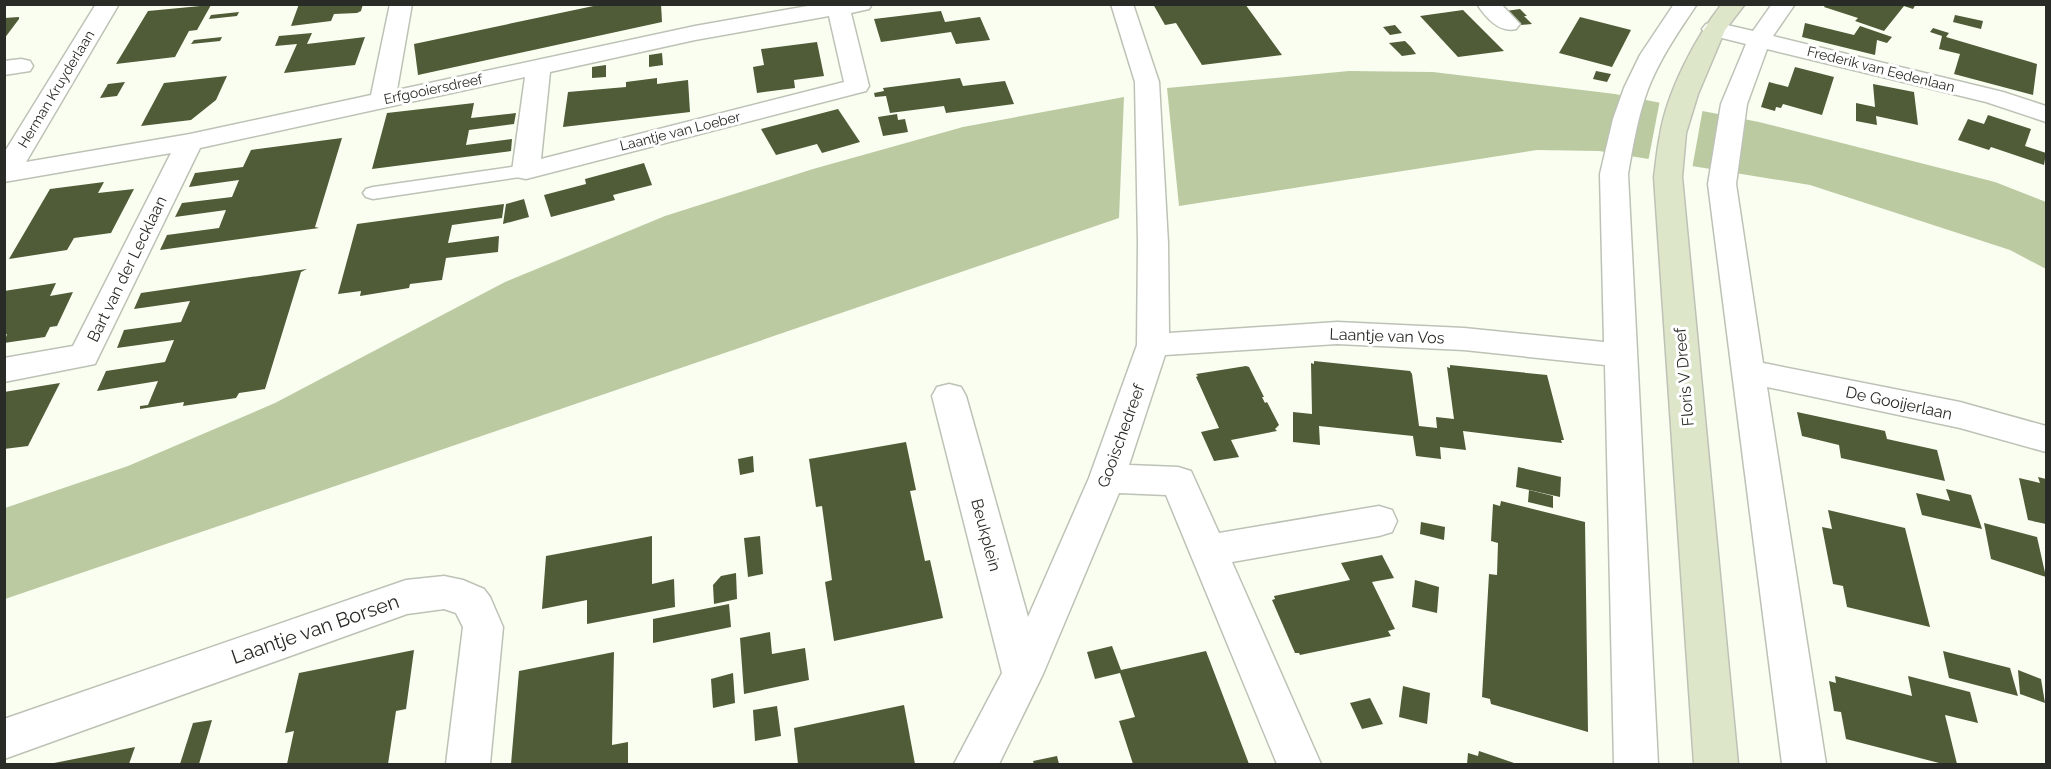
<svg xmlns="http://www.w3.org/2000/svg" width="2051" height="769" font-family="Raleway,sans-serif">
	<rect width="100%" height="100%" fill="#f9fef1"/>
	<g fill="#bbcaa1">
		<polygon points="1349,71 1433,72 1615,94 1759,122 1995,182 2046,202 2046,269 2010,250 1810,185 1599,151 1537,150 1179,206 1167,88"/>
		<polygon points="1124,97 1119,218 5,599 5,508 128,466 275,403 505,282 665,216 813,169 963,127"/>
	</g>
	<polygon fill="#f9fef1" points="1660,100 1703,108 1692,169 1648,162"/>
	<g fill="#505b37">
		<polygon points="299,4 363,4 361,11 357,13 334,14 331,21 291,26"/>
		<polygon points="603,4 661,4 662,22 418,75 414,44"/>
		<polygon points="1153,4 1245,4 1282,55 1202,65 1176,23 1165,25"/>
		<polygon points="1826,4 1916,4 1913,9 1904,6 1884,31 1855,21 1858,18 1824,7"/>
		<polygon points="211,5 197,30 189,31 175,57 116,64 148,11"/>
		<polygon points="1520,9 1527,16 1524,16 1532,24 1521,25 1506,11"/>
		<polygon points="1463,10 1504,51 1458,57 1420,16"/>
		<polygon points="941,11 945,22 980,17 990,40 956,44 951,32 881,42 874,19"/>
		<polygon points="239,12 237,16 209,19 211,15"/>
		<polygon points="1955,15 1983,21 1981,29 1953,22"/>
		<polygon points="19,17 19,19 4,39 4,18"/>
		<polygon points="1580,17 1631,30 1612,67 1559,53"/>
		<polygon points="1805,23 1854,35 1860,26 1892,37 1887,43 1877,40 1875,55 1802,37"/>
		<polygon points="1395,25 1402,33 1390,35 1383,27"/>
		<polygon points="1933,28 1949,33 1946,37 2037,64 2033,95 1954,74 1960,54 1939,49 1942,36 1930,32"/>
		<polygon points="312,33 307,44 365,37 355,65 284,73 297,44 275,46 279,36"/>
		<polygon points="222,37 220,41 191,44 194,40"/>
		<polygon points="1405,41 1411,47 1416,54 1402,56 1389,43"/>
		<polygon points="817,42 824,76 794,80 795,88 757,93 753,67 764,65 761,49"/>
		<polygon points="662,53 663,65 649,67 649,55"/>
		<polygon points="606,65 606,77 592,78 592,67"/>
		<polygon points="1795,67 1834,77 1822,115 1783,104 1781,108 1776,107 1775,111 1761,107 1769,82 1788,87"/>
		<polygon points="1596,71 1611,74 1607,82 1593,79"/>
		<polygon points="227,76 216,100 191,120 141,126 164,83"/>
		<polygon points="657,78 657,84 688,80 690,112 563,127 568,92 626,87 626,82"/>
		<polygon points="960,78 963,86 1005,81 1014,104 946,113 944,106 890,113 886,96 875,97 874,93 884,91 883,88"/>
		<polygon points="125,82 117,96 100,98 108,84"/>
		<polygon points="1873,84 1914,92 1918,125 1876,116 1877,125 1856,121 1856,103 1875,107"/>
		<polygon points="474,103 471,118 516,113 514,124 469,130 466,145 512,139 511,151 372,169 387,113"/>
		<polygon points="838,109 860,142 822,153 817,144 776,155 761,129"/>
		<polygon points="897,114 898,120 905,119 908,132 883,136 878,117"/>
		<polygon points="1988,115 2031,129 2025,146 2046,153 2044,165 1991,147 1989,150 1958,140 1968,119 1984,124"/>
		<polygon points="342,138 315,227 319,228 160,250 167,235 219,228 226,210 175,217 182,203 232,197 239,180 189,187 195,173 243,167 251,150"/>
		<polygon points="644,163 652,185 613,195 615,200 551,217 544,195 586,184 585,179"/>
		<polygon points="104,182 98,193 134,189 111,233 74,238 67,250 9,259 50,189"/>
		<polygon points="524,199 529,217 503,224 506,204"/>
		<polygon points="504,204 502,218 452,225 448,243 499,236 498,252 446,258 442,280 410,284 409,288 360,296 361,291 338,294 357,224"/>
		<polygon points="307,269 301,272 265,389 239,393 236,398 183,406 184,402 140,409 140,406 148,405 158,381 97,391 106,371 165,362 174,340 117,348 124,330 181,322 190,301 134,309 141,293"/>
		<polygon points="56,283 50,296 73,292 57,326 50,327 45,337 4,343 7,334 4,335 4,291"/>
		<polygon points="1314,361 1410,371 1412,374 1419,426 1437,428 1436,417 1454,419 1447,367 1450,368 1450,365 1547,375 1564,440 1561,440 1562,443 1463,431 1466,450 1440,447 1441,459 1416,456 1413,436 1319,426 1320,445 1293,442 1293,412 1312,414 1311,363 1314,364"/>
		<polygon points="1246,366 1249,367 1264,397 1262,397 1265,403 1267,402 1279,425 1275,429 1277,431 1231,440 1239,457 1214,461 1201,432 1219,428 1196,377 1198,376 1196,374"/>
		<polygon points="60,383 28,446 4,449 4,392"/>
		<polygon points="1797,412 1885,431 1887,439 1937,450 1945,481 1841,458 1839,445 1802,436"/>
		<polygon points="906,442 916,490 910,491 925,561 930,560 943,618 834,641 825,582 832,580 822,506 816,507 809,459"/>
		<polygon points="753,456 754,472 740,475 738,459"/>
		<polygon points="1518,467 1561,477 1560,497 1516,487"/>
		<polygon points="2038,477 2046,479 2046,524 2028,520 2019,478 2040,483"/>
		<polygon points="1946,489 1971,495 1982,529 1922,515 1916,493 1950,501"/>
		<polygon points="1529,490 1553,496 1553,508 1528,502"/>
		<polygon points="1501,501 1585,522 1588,732 1491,704 1490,699 1482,697 1489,574 1497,575 1498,543 1491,541 1493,504 1500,506"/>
		<polygon points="1828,510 1905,528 1930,627 1847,607 1843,586 1833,584 1822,527 1832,529"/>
		<polygon points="1421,522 1445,527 1444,540 1420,534"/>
		<polygon points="1984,523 2037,537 2046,577 1991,559"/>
		<polygon points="652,536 652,584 674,579 675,607 587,624 587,600 542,609 546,556"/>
		<polygon points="760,536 763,574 748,577 744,538"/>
		<polygon points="1382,555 1394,578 1372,582 1395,629 1388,631 1391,636 1300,655 1299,653 1295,653 1272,600 1275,599 1274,596 1350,580 1341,563"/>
		<polygon points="736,573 737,599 714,604 713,585 721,576"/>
		<polygon points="1415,580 1439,587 1437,613 1412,607"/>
		<polygon points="729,604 731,627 653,643 653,619"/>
		<polygon points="770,632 772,654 805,648 809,680 744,694 740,638"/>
		<polygon points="1112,646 1121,670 1206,651 1249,764 1133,764 1119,721 1135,717 1120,673 1095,679 1087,652"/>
		<polygon points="414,650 406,709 396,711 388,764 287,764 294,731 285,733 299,673"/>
		<polygon points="1943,651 2010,668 2018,696 1949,678"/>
		<polygon points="614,652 612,745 628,742 628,764 511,764 519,671"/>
		<polygon points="2018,670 2041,679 2045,703 2020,694"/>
		<polygon points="733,673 735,703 713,708 711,679"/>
		<polygon points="1835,676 1912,696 1908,676 1970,692 1978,723 1945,715 1957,764 1943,764 1846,739 1841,712 1834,711 1829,681 1836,683"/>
		<polygon points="1403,686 1430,693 1427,724 1399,717"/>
		<polygon points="1370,698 1383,724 1362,729 1350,703"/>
		<polygon points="904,705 915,764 798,764 794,728"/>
		<polygon points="777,706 781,736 755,741 753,710"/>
		<polygon points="212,720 199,764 180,764 193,723"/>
		<polygon points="135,747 129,764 54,764 54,763"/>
		<polygon points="1479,751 1517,764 1467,764 1468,753 1478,756"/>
		<polygon points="1057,756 1059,764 1034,764 1033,761"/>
	</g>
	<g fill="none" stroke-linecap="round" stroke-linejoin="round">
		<defs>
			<polygon id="lane" points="526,165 533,167 536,171 533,175 373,199 366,197 363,193 366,189 373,187"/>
			<g id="street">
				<path d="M96,4h23l-93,158 164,-28 181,-39 19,-91h22l-15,86 298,-64 124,-22h53l-3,5 -18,4 18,73 -3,5 -340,88 -10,-2 -4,-6 13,-94 -325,71 -105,216 -91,18v-24l69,-12 98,-193 -167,29v-29zM829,16l15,66 -303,77 9,-87 145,-32z"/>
				<path d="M1111,4h22l26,78 9,161 1,90 168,-11 127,6 140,14 -4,-168 13,-55 11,-31 16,-33 34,-51h23c-18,27 -37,54 -49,85 -10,27 -15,56 -20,85l30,590h-44l-9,-399 -141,-15 -127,-6 -172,11 -36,110 49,2 13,4 28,62 160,-27 13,4 5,11 -5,11 -13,4 -147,26 89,202h-44l-111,-269 -47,-2 -76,181 -44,90h-45l48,-91 -70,-277 5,-9 12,-3 12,3 5,9 62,221 61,-139 48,-133 1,-102 -3,-161z"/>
				<path d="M1477,4h24l19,20 -4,5c-17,4 -30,-11 -39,-25z"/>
				<polygon points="1772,4 1795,4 1773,36 2003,92 2046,106 2046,122 1986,102 1767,49 1747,104 1736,184 1763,363 1960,402 2046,426 2046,452 1960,428 1767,387 1826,764 1782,764 1708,184 1721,104 1746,44 1706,34 1702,29 1706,24 1714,22 1753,31"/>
				<polygon points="21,59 30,61 33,66 30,71 4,75 4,61"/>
				<polygon points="444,576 463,580 484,589 490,597 503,627 490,764 446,764 463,627 456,613 444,609 407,614 4,759 4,719 406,580"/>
			</g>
			<path id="secondary" d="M1722,4h23l-20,26 -27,64 -12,39 -4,44 56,587h-44l-40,-587c2,-14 3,-28 6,-42 7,-43 35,-97 62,-131z"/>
		</defs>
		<use href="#lane" stroke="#bdc2b6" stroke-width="3"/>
		<use href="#street" stroke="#bdc2b6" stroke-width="3"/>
		<use href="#secondary" stroke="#bdc2b6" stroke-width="3"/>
		<use href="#lane" fill="#fff" fill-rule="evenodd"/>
		<use href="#street" fill="#fff" fill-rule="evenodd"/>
		<use href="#secondary" fill="#dde6c9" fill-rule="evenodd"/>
	</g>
	<g text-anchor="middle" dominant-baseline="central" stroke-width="6" stroke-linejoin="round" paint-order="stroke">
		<g font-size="14" fill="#292b26" stroke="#fff">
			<text transform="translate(1881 69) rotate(14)">Frederik van Eedenlaan</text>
			<text transform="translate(56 89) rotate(-59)">Herman Kruyderlaan</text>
			<text transform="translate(433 89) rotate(-12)">Erfgooiersdreef</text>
			<text transform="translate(680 131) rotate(-14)">Laantje van Loeber</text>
		</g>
		<g font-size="16" fill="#292b26" stroke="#fff">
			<text transform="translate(127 269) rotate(-64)">Bart van der Lecklaan</text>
			<text transform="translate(1387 336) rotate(2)">Laantje van Vos</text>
			<text transform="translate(1684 377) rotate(-95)">Floris V Dreef</text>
			<text transform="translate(1899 403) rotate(12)">De Gooijerlaan</text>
			<text transform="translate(1121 436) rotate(-70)">Gooischedreef</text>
			<text transform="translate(986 535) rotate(75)">Beukplein</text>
		</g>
		<g font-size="20" fill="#292b26" stroke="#fff">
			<text transform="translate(315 629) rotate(-19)">Laantje van Borsen</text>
		</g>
	</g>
	<rect width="2051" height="769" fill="none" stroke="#292b26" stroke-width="12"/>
</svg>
